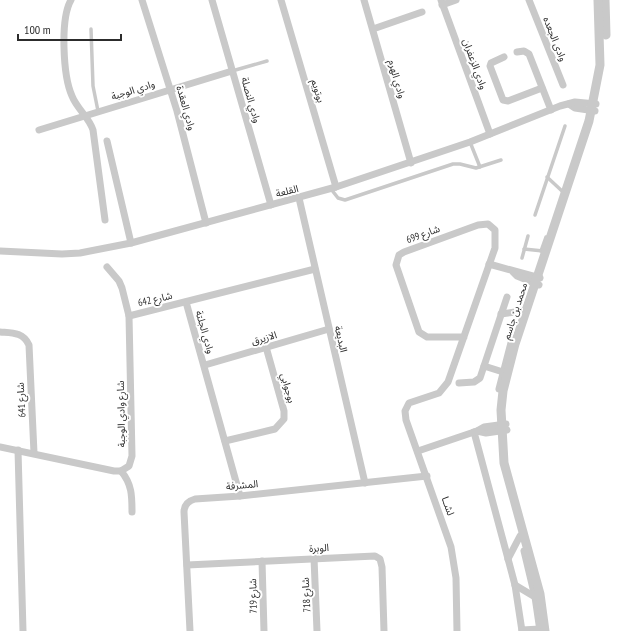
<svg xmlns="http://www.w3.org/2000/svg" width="619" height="631" font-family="'PT Sans Narrow','Noto Sans Arabic',sans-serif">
	<rect width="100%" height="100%" fill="#fff"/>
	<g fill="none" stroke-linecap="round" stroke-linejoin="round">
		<g stroke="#c9c9c9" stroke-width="3.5">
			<polyline points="91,29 93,86 98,111"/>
			<polyline points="232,71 267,61"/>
			<polyline points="470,142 480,167"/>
			<polyline points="547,177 562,191"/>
			<polyline points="331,189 338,198 345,200 453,164 460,164 476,168 501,160"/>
			<polyline points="535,215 565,126"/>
			<polyline points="524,249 543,251"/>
			<polyline points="541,251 546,237"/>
			<polyline points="522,258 528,236"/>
		</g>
		<g stroke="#c9c9c9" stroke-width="7">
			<path d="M71,0c-11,19 -8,76 1,96 5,13 17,21 21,34l12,90"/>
			<polyline points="142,0 177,111 206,223"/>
			<polyline points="212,0 271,205"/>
			<polyline points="281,0 336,187"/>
			<polyline points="364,0 411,163"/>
			<polyline points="441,0 490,134"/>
			<polyline points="529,0 563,85"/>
			<polyline points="442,5 456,0"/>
			<polyline points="373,29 422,12"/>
			<polyline points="517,52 524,51 529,54 551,110"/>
			<polyline points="504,57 491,63 490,66 503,100 508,101 542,88"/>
			<polyline points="569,104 575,108 595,111"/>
			<polyline points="39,130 232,71"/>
			<polyline points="107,141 131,243"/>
			<polyline points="299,198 365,483"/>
			<polyline points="0,251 62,254 80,253 131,243 336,187 470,142 560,106 575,102 596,104"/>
			<polyline points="489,264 540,278"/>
			<polyline points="513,272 517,276 539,285"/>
			<polyline points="186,302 240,496"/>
			<polyline points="501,314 522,311"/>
			<polyline points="129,316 315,269"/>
			<path d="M0,332c12,1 23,0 29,13l5,108"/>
			<polyline points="205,365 329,329"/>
			<polyline points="484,366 503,372"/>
			<polyline points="459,383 474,382 480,378 507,297"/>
			<polyline points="499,389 512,339"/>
			<polyline points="477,431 486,433 507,430"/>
			<polyline points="474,432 515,585 522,631"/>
			<polyline points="225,441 275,429 284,419 284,411 266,347"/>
			<polyline points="0,447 114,471 121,471 129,466 132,456 129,316 122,288 119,281 107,267"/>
			<polyline points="18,450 23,631"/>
			<polyline points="418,451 477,431 484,427 506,424"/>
			<path d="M121,471c11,13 11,25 11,41"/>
			<polyline points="524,551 535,597 540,631"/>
			<polyline points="314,558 317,631"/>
			<polyline points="508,559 520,536"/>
			<polyline points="262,561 264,631"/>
			<polyline points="187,565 375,556 380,559 382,567 384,631"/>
			<polyline points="515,585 535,597"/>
			<polyline points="522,630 540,629"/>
			<path d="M190,631l-6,-119c0,-7 4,-11 11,-13l45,-3 187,-20"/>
			<polyline points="457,631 456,578 451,547 406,420 405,411 409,403 439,393 448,382 495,248 495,230 488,224 478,225 404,252 399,255 396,265 419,332 427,337 464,337"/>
		</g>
		<g stroke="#c9c9c9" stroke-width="9">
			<polyline points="605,0 606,35"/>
			<polyline points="545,631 540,594 504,463 501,410 503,391 515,344 589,121 600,65 598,0"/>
		</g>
	</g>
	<g text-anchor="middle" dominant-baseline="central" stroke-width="4" stroke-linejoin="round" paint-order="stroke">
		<g font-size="10" fill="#2c2c2c" stroke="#fff">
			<text transform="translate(555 39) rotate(68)">وادى الجعده</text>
			<text transform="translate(475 64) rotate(70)">وادي الزعفران</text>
			<text transform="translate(397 79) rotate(74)">وادي الهرم</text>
			<text transform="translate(133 90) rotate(-17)">وادي الوجبة</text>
			<text transform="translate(318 91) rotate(74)">بوتويم</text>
			<text transform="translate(251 100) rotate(74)">وادي النصلة</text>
			<text transform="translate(186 108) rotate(74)">وادي العقدة</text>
			<text transform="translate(287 191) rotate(-14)">القلعة</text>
			<text transform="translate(423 234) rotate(-20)">شارع 699</text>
			<text transform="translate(155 299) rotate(-13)">شارع 642</text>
			<text transform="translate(515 311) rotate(-72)">محمد بن جاسم</text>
			<text transform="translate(205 332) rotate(74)">وادي الجلتة</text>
			<text transform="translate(264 338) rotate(-16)">الازيرق</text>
			<text transform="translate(341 339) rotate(77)">البديعة</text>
			<text transform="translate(288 388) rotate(75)">بوجوابي</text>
			<text transform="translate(21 400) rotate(-93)">شارع 641</text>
			<text transform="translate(121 414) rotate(-91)">شارع وادي الوجبة</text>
			<text transform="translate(242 485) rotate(-5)">المشرفة</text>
			<text transform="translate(448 506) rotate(71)">لشــا</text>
			<text transform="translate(319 548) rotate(-3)">الوبرة</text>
			<text transform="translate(306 595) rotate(-93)">شارع 718</text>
			<text transform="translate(253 596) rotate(-91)">شارع 719</text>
		</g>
	</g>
	<path d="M18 34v6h103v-6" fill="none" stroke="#2c2c2c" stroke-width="2"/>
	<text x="24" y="34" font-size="12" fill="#2c2c2c" stroke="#ffffff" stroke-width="3" paint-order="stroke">100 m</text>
</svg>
